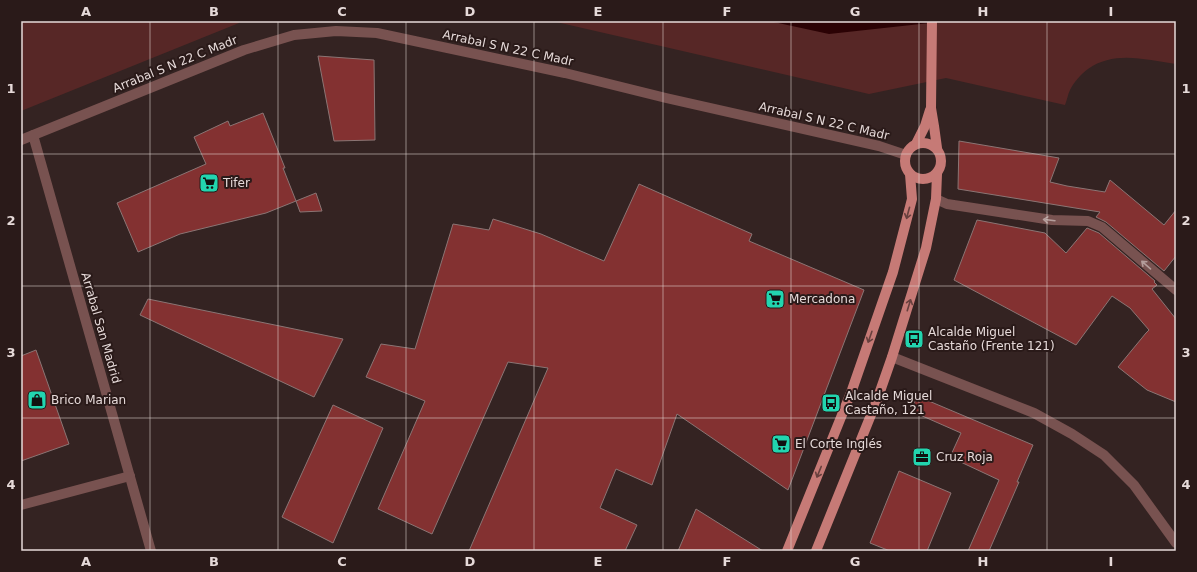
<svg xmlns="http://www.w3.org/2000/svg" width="1197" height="572" font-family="'DejaVu Sans',sans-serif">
	<rect width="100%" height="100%" fill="#342322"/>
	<g fill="#572726">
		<polygon points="21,21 239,21 239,23 21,111"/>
		<path d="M552,21h624v43c-30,-4 -61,-14 -88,5 -7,5 -14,13 -18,21 -2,4 -3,10 -5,15l-119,-27 -77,16z"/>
	</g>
	<polygon fill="#2b0204" points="769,21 948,21 829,34"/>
	<g fill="#833131" stroke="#8b7574">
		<polygon points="318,56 374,60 375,140 334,141"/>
		<polygon points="263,113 285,168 283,168 296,201 266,213 180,234 138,252 117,203 206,164 194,137 228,121 230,126"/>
		<polygon points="959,141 1059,158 1050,182 1067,186 1105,192 1110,180 1164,225 1176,210 1176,256 1164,271 1106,222 1096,217 1100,212 958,189"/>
		<polygon points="639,184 752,234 749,241 864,290 788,490 677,414 652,485 616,469 600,508 637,525 625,551 469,551 548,368 508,362 432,534 378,509 425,401 366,377 381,344 415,349 453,224 489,230 493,219 541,234 604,261"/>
		<polygon points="316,193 322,211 300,212 296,201"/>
		<polygon points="977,220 1045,233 1066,253 1087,228 1099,233 1155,281 1154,282 1157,285 1152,289 1176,319 1176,402 1147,390 1118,367 1146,333 1149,330 1130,308 1112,296 1076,345 954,280"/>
		<polygon points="148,299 343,339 314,397 140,315"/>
		<polygon points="36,350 69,444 21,461 21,356"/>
		<polygon points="917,396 1033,445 1017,482 1019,482 989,551 968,551 999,480 950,457 961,433 911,411"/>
		<polygon points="333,405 383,428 333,543 282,517"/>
		<polygon points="899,471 951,493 927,551 890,551 870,543"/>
		<polygon points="696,509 763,551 678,551"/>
	</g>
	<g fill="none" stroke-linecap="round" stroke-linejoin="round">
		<g stroke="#785250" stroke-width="10">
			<polyline points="33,135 151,551"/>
			<polyline points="21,140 244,50 294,35 336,31 377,33 565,73 666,98 879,146 906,155"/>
			<polyline points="936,199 947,204 1052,220 1088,221 1102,227 1176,290"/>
			<polyline points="892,357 1034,413 1072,434 1104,455 1134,485 1176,543"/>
			<polyline points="21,505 130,476"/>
		</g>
		<g stroke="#c67a76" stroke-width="10">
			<polyline points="932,21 931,108 934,126 937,148"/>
			<circle cx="923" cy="161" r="18"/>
			<polyline points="916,144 925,126 930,110"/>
			<polyline points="787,551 852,390 893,272 912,199 910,174"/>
			<polyline points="816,551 877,400 892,357 926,248 936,199 937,174"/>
		</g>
	</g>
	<defs><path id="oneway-shaft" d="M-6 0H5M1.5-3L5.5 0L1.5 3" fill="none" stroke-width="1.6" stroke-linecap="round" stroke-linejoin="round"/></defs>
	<g stroke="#68403e">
		<use href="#oneway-shaft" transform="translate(908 213) rotate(105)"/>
		<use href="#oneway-shaft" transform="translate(909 305) rotate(-73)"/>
		<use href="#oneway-shaft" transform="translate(870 337) rotate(109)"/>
		<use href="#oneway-shaft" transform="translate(819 472) rotate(112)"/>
	</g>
	<g stroke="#b49d9b">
		<use href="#oneway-shaft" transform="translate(1049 220) rotate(-173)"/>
		<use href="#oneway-shaft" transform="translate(1146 265) rotate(-139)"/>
	</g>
	<path fill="none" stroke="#e6dad9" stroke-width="1" stroke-opacity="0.55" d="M150,21v530M278,21v530M406,21v530M534,21v530M663,21v530M791,21v530M919,21v530M1047,21v530M21,154h1155M21,286h1155M21,418h1155"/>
	<defs>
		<symbol id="supermarket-square" viewBox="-11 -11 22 22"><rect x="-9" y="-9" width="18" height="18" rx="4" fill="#22d5af" stroke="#2a1a19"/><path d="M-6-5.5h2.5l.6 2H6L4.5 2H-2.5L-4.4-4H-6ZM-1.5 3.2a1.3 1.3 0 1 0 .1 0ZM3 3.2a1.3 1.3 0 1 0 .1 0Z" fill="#111"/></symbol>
		<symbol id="bus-square" viewBox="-11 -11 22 22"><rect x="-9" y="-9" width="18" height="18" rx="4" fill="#22d5af" stroke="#2a1a19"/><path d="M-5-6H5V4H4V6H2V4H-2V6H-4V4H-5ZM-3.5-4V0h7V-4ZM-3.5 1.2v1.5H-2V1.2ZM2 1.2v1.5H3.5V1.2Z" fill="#111"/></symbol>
		<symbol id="shop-square" viewBox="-11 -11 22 22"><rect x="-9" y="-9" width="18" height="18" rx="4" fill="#22d5af" stroke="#2a1a19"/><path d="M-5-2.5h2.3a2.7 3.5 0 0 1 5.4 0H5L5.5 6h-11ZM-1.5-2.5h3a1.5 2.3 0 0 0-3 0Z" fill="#111"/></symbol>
		<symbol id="office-square" viewBox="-11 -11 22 22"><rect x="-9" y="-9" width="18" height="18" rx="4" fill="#22d5af" stroke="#2a1a19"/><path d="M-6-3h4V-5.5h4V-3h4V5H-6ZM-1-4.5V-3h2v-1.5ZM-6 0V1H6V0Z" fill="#111"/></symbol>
	</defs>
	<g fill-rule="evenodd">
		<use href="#supermarket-square" x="198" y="172" width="22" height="22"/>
		<use href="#supermarket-square" x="764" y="288" width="22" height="22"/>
		<use href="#bus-square" x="903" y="328" width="22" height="22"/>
		<use href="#shop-square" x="26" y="389" width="22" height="22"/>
		<use href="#bus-square" x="820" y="392" width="22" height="22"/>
		<use href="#supermarket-square" x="770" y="433" width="22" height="22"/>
		<use href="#office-square" x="911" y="446" width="22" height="22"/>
	</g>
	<g text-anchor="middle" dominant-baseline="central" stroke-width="4" stroke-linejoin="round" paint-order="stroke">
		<g font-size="12" fill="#e6dad9" stroke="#2a1a19">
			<text transform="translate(508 48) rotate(12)">Arrabal S N 22 C Madr</text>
			<text transform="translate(175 64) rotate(-22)">Arrabal S N 22 C Madr</text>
			<text transform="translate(824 121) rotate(13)">Arrabal S N 22 C Madr</text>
			<text transform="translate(101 328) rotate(74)">Arrabal San Madrid</text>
		</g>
		<g font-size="12" fill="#e6dad9" stroke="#2a1a19" text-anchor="start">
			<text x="223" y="183">Tifer</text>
			<text x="789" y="299">Mercadona</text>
			<text x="928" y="332">Alcalde Miguel<tspan x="928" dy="14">Castaño (Frente 121)</tspan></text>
			<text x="845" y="396">Alcalde Miguel<tspan x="845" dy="14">Castaño, 121</tspan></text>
			<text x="51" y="400">Brico Marian</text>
			<text x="795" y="444">El Corte Inglés</text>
			<text x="936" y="457">Cruz Roja</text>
		</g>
	</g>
	<rect width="1197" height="572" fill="none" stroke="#2a1a19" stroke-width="44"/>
	<rect x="22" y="22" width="1153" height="528" fill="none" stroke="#e6dad9" stroke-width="1.5"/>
	<g font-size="13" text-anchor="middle" font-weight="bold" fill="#e6dad9">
		<text x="86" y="16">A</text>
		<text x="214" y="16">B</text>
		<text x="342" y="16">C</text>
		<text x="470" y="16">D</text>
		<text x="598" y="16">E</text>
		<text x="727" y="16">F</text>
		<text x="855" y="16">G</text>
		<text x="983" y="16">H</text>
		<text x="1111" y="16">I</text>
		<text x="11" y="93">1</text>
		<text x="1186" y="93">1</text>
		<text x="11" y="225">2</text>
		<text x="1186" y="225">2</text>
		<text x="11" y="357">3</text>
		<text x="1186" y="357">3</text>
		<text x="11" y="489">4</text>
		<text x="1186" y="489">4</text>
		<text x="86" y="566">A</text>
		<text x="214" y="566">B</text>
		<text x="342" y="566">C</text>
		<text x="470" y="566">D</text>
		<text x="598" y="566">E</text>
		<text x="727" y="566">F</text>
		<text x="855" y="566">G</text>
		<text x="983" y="566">H</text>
		<text x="1111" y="566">I</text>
	</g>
</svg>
